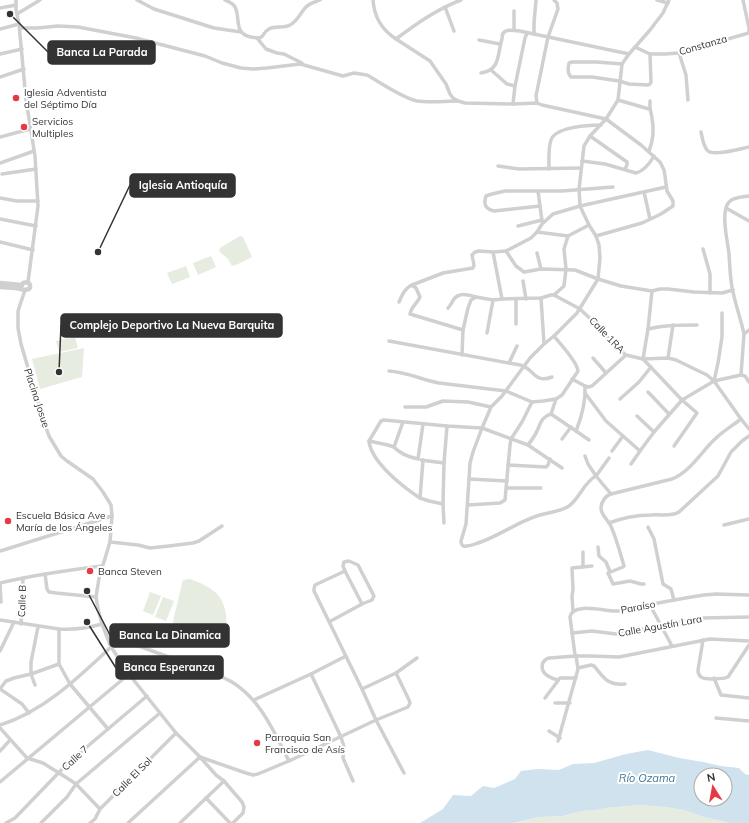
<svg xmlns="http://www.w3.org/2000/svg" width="749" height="823" font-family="Mulish,sans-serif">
	<rect width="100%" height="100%" fill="#fff"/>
	<g fill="#e6ecdf">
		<polygon points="240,236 243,237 252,257 238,264 232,266 228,259 219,251 220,248"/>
		<polygon points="211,256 216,267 198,275 193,263"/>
		<polygon points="186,266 190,277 172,284 167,273"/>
		<polygon points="75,337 78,348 59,352 56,341"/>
		<polygon points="84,348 82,377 40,389 32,359"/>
		<path d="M190,579c9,3 18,7 25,13 14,13 13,34 8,51l-47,-14c-4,-3 -3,-7 -2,-12l9,-37z"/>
		<polygon points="150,592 161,596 153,615 143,611"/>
		<polygon points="163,597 174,601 166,621 155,617"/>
		<polygon points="639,805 665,807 684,810 704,817 730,823 513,823 539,817 564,816 583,811 596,810 606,808"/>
	</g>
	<path fill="#cfe2ee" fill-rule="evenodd" d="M648,750l31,8 24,4 18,4 18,2 6,6 4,1v48h-19l-26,-6 -20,-7 -19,-3 -26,-2 -33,3 -10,2 -13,1 -20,5 -24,1 -26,6h-93l23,-14 10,-14 18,1 12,-10 11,2 21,-9 6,-8 17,-2 21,1 14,-6 21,-1 32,-9zM701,775h24v24h-24z"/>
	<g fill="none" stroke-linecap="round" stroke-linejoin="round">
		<g stroke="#d0d0d0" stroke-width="3.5">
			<polyline points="16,0 16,9 19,24 26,100 35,156 38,206 28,282"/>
			<polyline points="137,0 154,9 214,28 241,32"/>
			<path d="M225,0c4,2 8,3 10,7 6,12 -2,26 16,30 16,3 9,-3 18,-8 6,-4 14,0 21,-4 8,-4 10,-12 16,-18 4,-4 9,-5 14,-7"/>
			<path d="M373,0c1,16 9,30 23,39 20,-15 41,-30 65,-39"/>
			<polyline points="657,0 668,3"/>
			<polyline points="743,0 749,28 749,33"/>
			<polyline points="445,7 454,31"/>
			<polyline points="0,8 16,5"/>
			<polyline points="514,11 514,30"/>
			<polyline points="17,14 40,0"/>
			<path d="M20,28h17l21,-2 20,1 58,11 69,18 17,7 19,5 12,1 14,-1 33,-4 4,1 39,11 11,-3 13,2c14,8 36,23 50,26 13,2 28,0 41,0"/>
			<polyline points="0,29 19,24"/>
			<polyline points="527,33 525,38 515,86 513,104 537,103 542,105 606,119 641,145 660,162 664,170 665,176 667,191 673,201 673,206 661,214 642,223 596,236"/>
			<polyline points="534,34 629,54"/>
			<polyline points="257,38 266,49 277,53 284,54 302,63"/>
			<polyline points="396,39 430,61 446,84 450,94 453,98 458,101 465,103 513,104"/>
			<polyline points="479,40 500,44"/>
			<polyline points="635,47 650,54 665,54 679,53 749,33"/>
			<polyline points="679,53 686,75 688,100"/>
			<polyline points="0,54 22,49"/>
			<path d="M622,64l-25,-2h-25l-3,1c-1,5 -2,10 2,14h21l27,4 10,3 19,1 2,-1 1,-2 -1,-28"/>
			<polyline points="491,70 507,84 515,86"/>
			<path d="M481,73c20,-3 16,-19 21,-34 0,-3 1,-7 4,-8 6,-3 21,2 28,3v-11l2,-23"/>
			<polyline points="0,77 24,69"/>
			<polyline points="618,100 649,109"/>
			<polyline points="537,103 536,96 548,37 558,9 557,3 554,0"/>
			<path d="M701,132c1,5 2,13 6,18 5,7 33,-1 42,-3"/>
			<polyline points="590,136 627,162 627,165 625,169"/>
			<polyline points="0,137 30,129"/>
			<path d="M649,151c4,-10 5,-23 3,-33 -1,-8 -3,-8 -2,-17"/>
			<path d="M582,161l23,3 31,9c8,-2 14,-10 18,-17"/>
			<polyline points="0,163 34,151"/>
			<polyline points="498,166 519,169 581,168"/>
			<path d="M549,169c0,-9 -1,-20 2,-29 4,-13 37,-15 50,-15"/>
			<polyline points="2,174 36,169"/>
			<path d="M538,191l2,15 -46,5c-8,-2 -11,-6 -8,-15l6,-2 13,-3h57l51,-4"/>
			<polyline points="644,192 650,219"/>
			<polyline points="0,198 17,201 38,201"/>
			<polyline points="540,206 542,221"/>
			<polyline points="726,208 749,221"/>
			<polyline points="0,219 36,226"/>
			<polyline points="518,226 542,220"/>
			<polyline points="537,232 568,236 589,225"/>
			<polyline points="0,242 33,250"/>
			<polyline points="703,249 710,274 710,293"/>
			<polyline points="506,251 516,266 524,272 541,269 575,270 598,279 621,286 652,291 660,289 668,289 694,292 722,293 733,290"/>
			<polyline points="493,252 502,299"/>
			<polyline points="537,253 541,269"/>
			<polyline points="523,281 526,299"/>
			<polyline points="412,285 443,273 473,268 474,265 472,255 475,252 479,251 493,252 506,251 531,238 537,232 542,224 553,214 580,206 666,187"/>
			<polyline points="25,290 18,311 18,328 21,344 44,422 49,436 61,456 67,461 93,479 103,492 111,505 112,516 110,542 99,578 96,597 98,609 102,624 111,647 132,678 176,733 200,757 246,773 253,775 258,774 289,761 376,720 408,707 410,703 409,700 396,673"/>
			<polyline points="652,291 648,329 643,359 682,400 697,413 674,446"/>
			<polyline points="554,295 564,286 566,269 564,249 568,236"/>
			<polyline points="541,298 544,344"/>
			<path d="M399,302c3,-7 6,-14 13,-17l4,3 4,9c-3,7 -9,10 -10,17l53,16"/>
			<path d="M448,308c3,-3 4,-6 6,-9 6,-7 14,-4 22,-2"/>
			<polyline points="516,324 516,299"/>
			<path d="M648,329c16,-4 32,-4 49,-4"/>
			<polyline points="487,333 493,300"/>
			<path d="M744,334c-3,-14 -8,-28 -11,-42 -3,-12 -3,-25 -4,-38 -1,-11 -9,-42 0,-52 4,-5 14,-5 20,-6"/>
			<path d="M389,341c43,8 87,16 131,24 14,3 14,19 32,12"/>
			<polyline points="462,355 463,330 468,308 471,300 476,297 493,300 502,299 541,298 551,295 554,295 580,309 597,325 613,344 626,355 643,359 668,358 676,360 707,375 714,381 741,419 749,429"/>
			<polyline points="593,358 606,373"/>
			<polyline points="668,358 673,325"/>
			<polyline points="509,363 517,346"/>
			<path d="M389,371c18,1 33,9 50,12l67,8 26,11 11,-1 13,-2 6,-4 16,-24c-1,-10 -18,-27 -24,-35"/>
			<polyline points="741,375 744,334 749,330"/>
			<polyline points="714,381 718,363 722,337 722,313"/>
			<polyline points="585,386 588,387 592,386 626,355"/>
			<polyline points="648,392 669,414"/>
			<polyline points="585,393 606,421 640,451 654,432 682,400 714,381 741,375 745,376 749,382"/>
			<polyline points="620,399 639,382 651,367"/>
			<polyline points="405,407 426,407 443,401 468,402 491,407"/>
			<path d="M551,414l25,17c6,-15 10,-29 9,-45l-13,-7"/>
			<polyline points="637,416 654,432"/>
			<path d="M403,422l-9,25c6,7 15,10 24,12l5,-35"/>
			<polyline points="576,431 589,440"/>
			<polyline points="562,439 571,427"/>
			<polyline points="369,441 388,445 394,447"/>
			<path d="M528,445c3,-4 7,-9 9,-14 4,-8 4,-14 14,-17l5,-15"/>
			<polyline points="612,451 623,436"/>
			<polyline points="585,456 588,464 596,476 609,458"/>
			<polyline points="421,460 444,463 447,426"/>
			<polyline points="423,460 420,498 429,501 443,504 444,463"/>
			<polyline points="631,464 640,451"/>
			<polyline points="508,465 546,467 548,465 550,459"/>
			<polyline points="469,479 507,481"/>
			<polyline points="507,488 541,488"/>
			<path d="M611,494l-15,-18c-12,6 -16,22 -27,30 -9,6 -19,6 -29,9 -22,6 -40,21 -62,28 -3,1 -8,3 -11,3 -4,1 -6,-1 -6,-5l5,-17 3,-45 1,-16 3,-11 9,-24 9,-21 11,-11 28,-38 14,-14 10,-8 23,-23 21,-34 2,-21 -1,-13 -3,-9 -7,-11 -9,-19 -1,-17 5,-43 6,-10 16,-17 12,-19 4,-36 7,-10 21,-24 13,-17 6,-13"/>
			<path d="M420,498c-17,-11 -49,-36 -51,-57l12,-20 3,-1 63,6 35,2 46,17 34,23"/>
			<polyline points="443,504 444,523"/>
			<polyline points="468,505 500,503 505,500 510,445 511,439 522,422 532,402"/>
			<path d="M609,523c13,-5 28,-8 42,-8 9,-1 20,2 28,-3l39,-36 13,-24 11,-11 7,-5"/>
			<polyline points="724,525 749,519"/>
			<polyline points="648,527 654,539 663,584 671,589 674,600"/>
			<polyline points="110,542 138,545 150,548 169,546 193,543 199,541 222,526"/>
			<polyline points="598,547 599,556 606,562 610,572"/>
			<polyline points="0,551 112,516"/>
			<polyline points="583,552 583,567"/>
			<polyline points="345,571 343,566 344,562 349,561 358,565 374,596 372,600 362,604"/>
			<polyline points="45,574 47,589 49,592 56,593 96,597"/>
			<path d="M0,583c34,-8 68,-13 102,-17"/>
			<polyline points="0,583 1,602"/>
			<path d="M644,584h-3l-11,-3 -17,3 -5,-11 15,-6 1,-1c-4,-14 -8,-29 -14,-42 -3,-5 -9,-9 -9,-16 0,-6 5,-13 10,-14l61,-15c19,-8 29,-27 43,-40 8,-8 17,-13 26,-20"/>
			<path d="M749,595l-33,-1 -12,1c-20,3 -41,7 -61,11 -9,2 -19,6 -28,5 -11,0 -42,-9 -45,6l5,38 1,1h15l28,1 91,-18 39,2"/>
			<polyline points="650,605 672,646"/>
			<polyline points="573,611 572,597 573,589 572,568 592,566"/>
			<path d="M0,620l59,9c14,1 29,-1 43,-5"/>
			<polyline points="329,622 362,604 345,571 315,585 314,589 314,591 362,689 376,720 404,773"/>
			<polyline points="21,624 23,578"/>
			<polyline points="59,629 59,664 70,684 108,729"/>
			<polyline points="572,633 592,631 616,634 702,618 749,617"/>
			<path d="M106,634l109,40c6,3 12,5 17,8 29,18 42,50 57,79"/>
			<path d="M703,640l-5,30c0,3 0,5 3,7 3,3 23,2 27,0l21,-32"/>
			<polyline points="0,651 14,622"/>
			<path d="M578,668l13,-3 3,1c10,11 13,20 31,18"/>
			<polyline points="311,674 341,737 344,747 343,758 353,781"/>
			<polyline points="714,678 721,695 749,698"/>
			<path d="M558,680c-4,-1 -7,-2 -10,-4 -8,-5 -8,-15 1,-18l27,-2 2,13 -20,72"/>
			<polyline points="35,685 31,674 31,662 38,627"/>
			<polyline points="362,689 396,673 417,658"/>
			<polyline points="545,698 560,678 576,678"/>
			<polyline points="254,700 311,674 346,656"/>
			<polyline points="555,703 570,703"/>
			<polyline points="29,713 22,704 0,689 6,681 14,678 31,674 59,664"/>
			<polyline points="716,718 749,721"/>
			<path d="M0,725c43,-13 79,-48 111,-78"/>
			<polyline points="0,728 27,758 43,763 67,778 76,784 100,809"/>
			<polyline points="549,731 560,738"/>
			<polyline points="0,751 10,740"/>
			<polyline points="0,782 129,674"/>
			<polyline points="206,798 230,823"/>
			<polyline points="6,823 15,818 69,762 147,696"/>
			<polyline points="41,823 67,797 76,784 160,713"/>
			<polyline points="90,823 95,819 100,809 176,733"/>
			<polyline points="128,823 200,757 216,775 224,781 242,802 244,807 243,813 233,823"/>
			<polyline points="180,823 224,781"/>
		</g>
		<g stroke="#d0d0d0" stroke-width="4.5">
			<polyline points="0,283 22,285"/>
			<path d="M0,287l16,1 9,2 4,-1c2,-2 1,-5 -1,-7l-5,1 -1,2"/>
		</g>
	</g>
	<g fill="#e63946" stroke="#fff" stroke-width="1.5">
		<circle cx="16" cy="98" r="4"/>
		<circle cx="24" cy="127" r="4"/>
		<circle cx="8" cy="521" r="4"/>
		<circle cx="90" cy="571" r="4"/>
		<circle cx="257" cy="743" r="4"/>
	</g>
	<g text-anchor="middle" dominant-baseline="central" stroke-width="4" stroke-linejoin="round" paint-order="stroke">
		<g font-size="10" fill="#333" stroke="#fff">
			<text transform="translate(703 45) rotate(-16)">Constanza</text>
			<text transform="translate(607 335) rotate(46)">Calle 1RA</text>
			<text transform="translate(37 398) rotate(72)">Placina Josue</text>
			<text transform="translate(22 601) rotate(-88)">Calle B</text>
			<text transform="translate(638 607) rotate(-11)">Paraíso</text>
			<text transform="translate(660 626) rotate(-10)">Calle Agustín Lara</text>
			<text transform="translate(75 758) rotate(-43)">Calle 7</text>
			<text transform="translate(132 777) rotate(-45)">Calle El Sol</text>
		</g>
		<g font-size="10" fill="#333" stroke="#fff" text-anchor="start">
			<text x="24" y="92">Iglesia Adventista<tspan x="24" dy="12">del Séptimo Día</tspan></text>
			<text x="32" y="121">Servicios<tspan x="32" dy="12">Multiples</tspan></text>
			<text x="16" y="515">Escuela Básica Ave<tspan x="16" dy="12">María de los Ángeles</tspan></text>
			<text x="98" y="571">Banca Steven</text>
			<text x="265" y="737">Parroquia San<tspan x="265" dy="12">Francisco de Asís</tspan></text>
		</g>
		<g font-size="11" font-style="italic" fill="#3f7597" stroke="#fff">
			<text x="647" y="778">Río Ozama</text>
		</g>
	</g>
	<path fill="none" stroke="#333" stroke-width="1.5" d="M10 14L48 52M98 252L130 185M59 372L61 325M87 591L110 635M87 622L116 668"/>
	<g fill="#333" stroke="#fff" stroke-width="1.5">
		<circle cx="10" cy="14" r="4"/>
		<circle cx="98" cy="252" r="4"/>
		<circle cx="59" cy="372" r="4"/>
		<circle cx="87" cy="591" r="4"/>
		<circle cx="87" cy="622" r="4"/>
	</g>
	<g fill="#333" stroke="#333" stroke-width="1.5">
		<rect x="48" y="41" width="107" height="23" rx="4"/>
		<rect x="130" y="174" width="105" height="23" rx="4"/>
		<rect x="61" y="314" width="221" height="23" rx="4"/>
		<rect x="110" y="624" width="119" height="23" rx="4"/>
		<rect x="116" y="656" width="107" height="23" rx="4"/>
	</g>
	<g font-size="11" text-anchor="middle" font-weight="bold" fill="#fff">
		<text x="102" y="56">Banca La Parada</text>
		<text x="183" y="189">Iglesia Antioquía</text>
		<text x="172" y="329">Complejo Deportivo La Nueva Barquita</text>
		<text x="170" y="639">Banca La Dinamica</text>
		<text x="169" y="671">Banca Esperanza</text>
	</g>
	<g transform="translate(713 787) rotate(349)"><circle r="19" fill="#ffffff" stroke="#adadad"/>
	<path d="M0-3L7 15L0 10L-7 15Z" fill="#e63946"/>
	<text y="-6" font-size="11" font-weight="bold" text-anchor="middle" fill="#333333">N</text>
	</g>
</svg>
